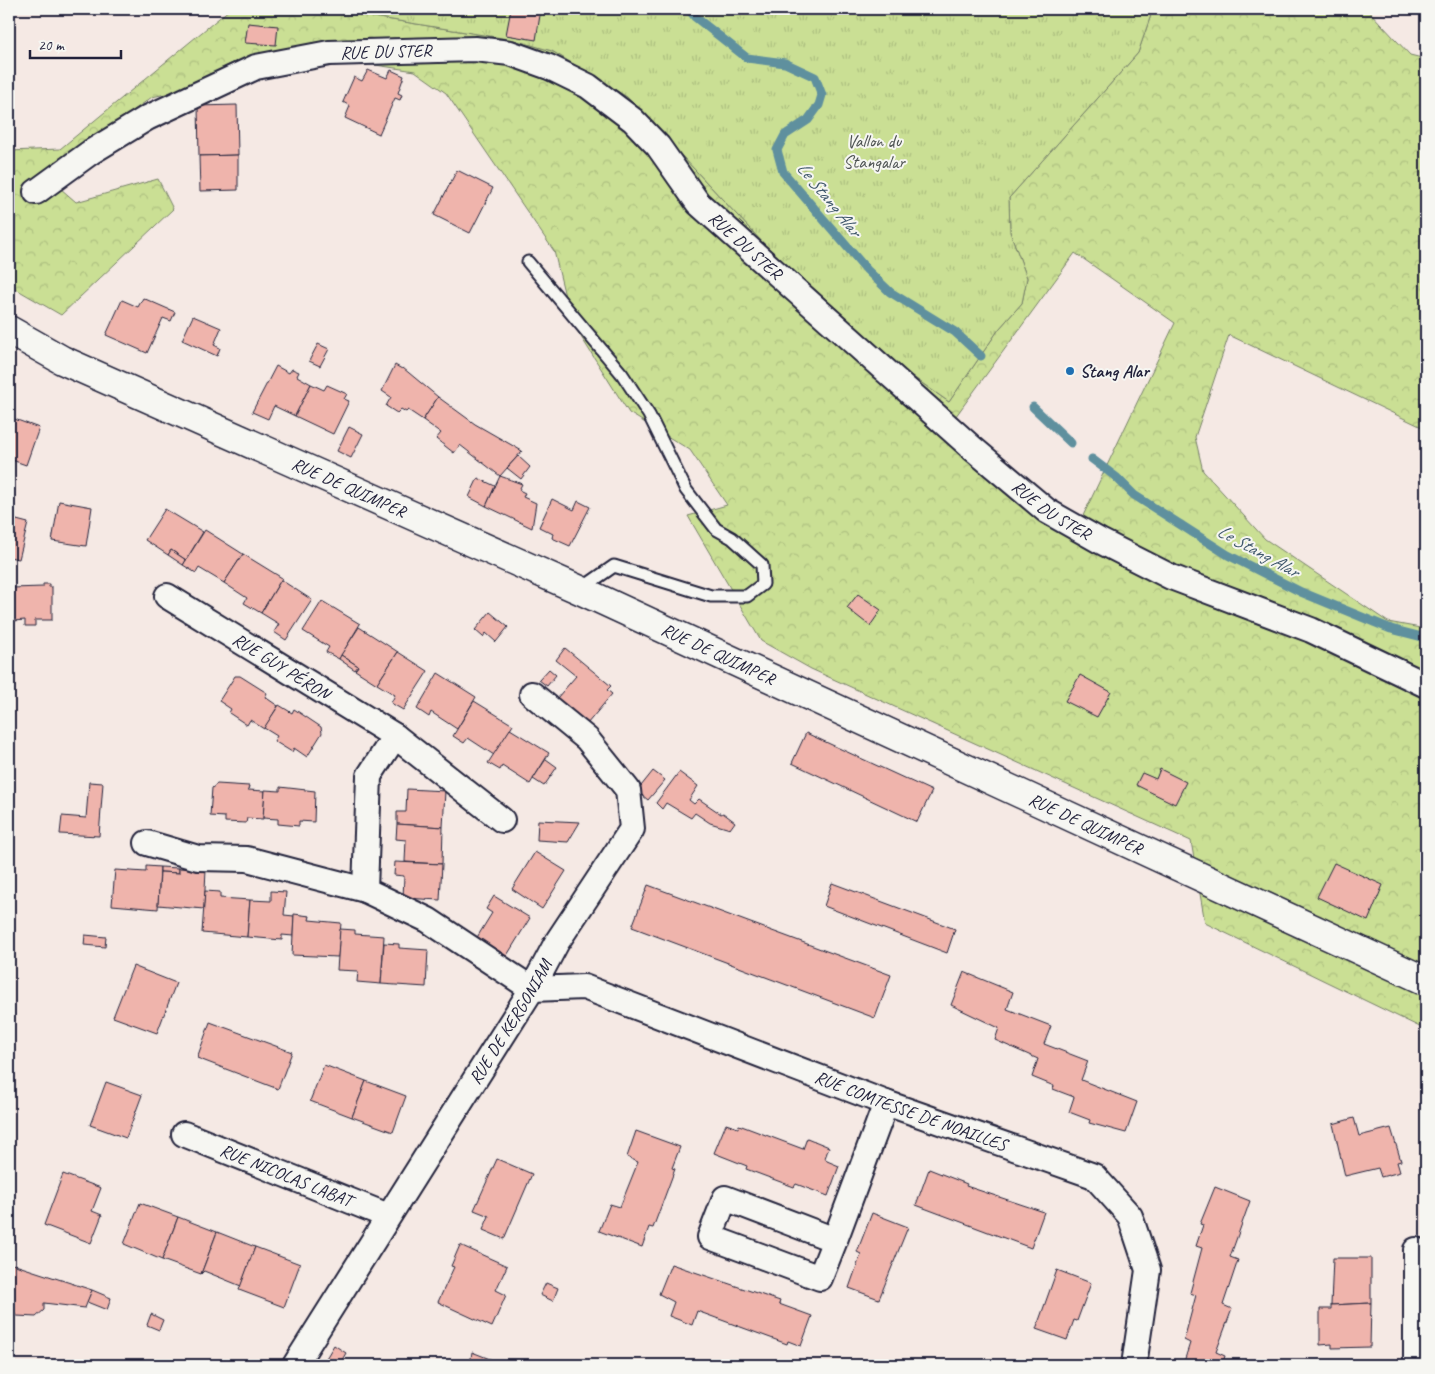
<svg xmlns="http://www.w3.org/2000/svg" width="1435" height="1374" font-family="Caveat,sans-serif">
	<defs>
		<pattern id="forest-crowns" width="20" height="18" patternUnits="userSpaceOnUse" patternTransform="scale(1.25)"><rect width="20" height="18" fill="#cadf94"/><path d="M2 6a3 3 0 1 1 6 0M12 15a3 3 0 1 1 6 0" fill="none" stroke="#adbf80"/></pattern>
		<pattern id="park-tufts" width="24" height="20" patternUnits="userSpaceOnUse" patternTransform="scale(1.25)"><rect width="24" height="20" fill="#cadf94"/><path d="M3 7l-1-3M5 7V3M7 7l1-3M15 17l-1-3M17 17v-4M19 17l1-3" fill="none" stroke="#adbf80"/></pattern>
	</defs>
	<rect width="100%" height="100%" fill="#f5e9e4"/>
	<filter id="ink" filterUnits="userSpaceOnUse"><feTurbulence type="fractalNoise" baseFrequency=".02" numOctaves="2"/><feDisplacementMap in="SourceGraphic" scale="10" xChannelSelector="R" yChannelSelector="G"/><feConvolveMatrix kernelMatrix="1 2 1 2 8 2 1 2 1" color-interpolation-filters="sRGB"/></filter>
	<g filter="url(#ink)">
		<path fill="url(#forest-crowns)" stroke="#768068" fill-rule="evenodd" d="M230,9h95l189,31 38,11 75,46 138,148 144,129 40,28 50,-73 23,-26 5,-25 -17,-46 -1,-34 129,-145 15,-44h214l43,46 16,4v370l-197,-94 -34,102 8,34 62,68 123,83 38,7v401l-221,-107 -14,-82 -380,-172 -50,-28 -73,-125 39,-11 -37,-55 -61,-37 -58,-92 -17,-70 -108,-158 -31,-22 -86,-13 -177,39 -107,78 31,27 82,-23 15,30 -112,106 -52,-30v-134l51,-2zM1075,253l100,70 -94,197 -44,-25 -84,-75z"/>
		<polygon fill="url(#park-tufts)" stroke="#768068" points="325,9 1153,9 1138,53 1009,198 1010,232 1027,278 1022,303 999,329 949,402 909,374 765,245 627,97 552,51 514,40"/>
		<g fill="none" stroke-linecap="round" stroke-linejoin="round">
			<g stroke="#5f909e" stroke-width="9">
				<polyline points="689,9 695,17 747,58 785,63 815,77 822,95 819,105 808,120 785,135 777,150 783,172 867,270 890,292 955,332 981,356"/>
				<polyline points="1033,407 1071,443"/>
				<polyline points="1092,459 1116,477 1134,495 1228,555 1301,592 1391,629 1426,638"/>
			</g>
		</g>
		<g fill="#efb4ac" stroke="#22223b">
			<polygon points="511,9 541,9 536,40 506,35"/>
			<polygon points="248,23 278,26 276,45 245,43"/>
			<polygon points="368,70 387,78 391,70 404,76 398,93 402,95 400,100 395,98 379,134 345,118 350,106 343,102 354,77 362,81"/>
			<polygon points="237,105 238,155 199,156 198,106"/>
			<polygon points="238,155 238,190 200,191 199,156"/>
			<polygon points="457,170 493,188 470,233 434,215"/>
			<polygon points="143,298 175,312 171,321 163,318 147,353 106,335 122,300 138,307"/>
			<polygon points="193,316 221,328 214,345 220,348 217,356 182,340"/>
			<polygon points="318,344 329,349 320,366 309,361"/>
			<polygon points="395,365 402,369 403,368 438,397 423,420 408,410 406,412 401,409 397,413 386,406 391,397 382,391"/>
			<polygon points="276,366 289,373 292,369 299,372 297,376 311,384 295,416 274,406 268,419 252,412"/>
			<polygon points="311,384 324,390 327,385 347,394 344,399 349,401 333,434 295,416"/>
			<polygon points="438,397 475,424 522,451 500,476 460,445 454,453 436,439 441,433 423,420"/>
			<polygon points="9,417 39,428 26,465 9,459"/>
			<polygon points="349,427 363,434 351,458 337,451"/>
			<polygon points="518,456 530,467 521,479 507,468"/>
			<polygon points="500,476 522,484 519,490 525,493 523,497 536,503 532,528 486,506"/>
			<polygon points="478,478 495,486 486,506 469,497"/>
			<polygon points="552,499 574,510 578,501 590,507 570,546 552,538 553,534 539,527"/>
			<polygon points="59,501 92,507 86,546 52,541"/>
			<polygon points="165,509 203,532 186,560 171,550 168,555 145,540"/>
			<polygon points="9,518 28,523 19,559 9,557"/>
			<polygon points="205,530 243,554 224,583 199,568 196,573 183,565"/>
			<polygon points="171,550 186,560 183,565 168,555"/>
			<polygon points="243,554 282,578 261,613 244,603 247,598 224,583"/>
			<polygon points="281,580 312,600 286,640 274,632 279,624 261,613"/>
			<polygon points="43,584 49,584 49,587 52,587 52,620 35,620 35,626 25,626 25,620 13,621 12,588 43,587"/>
			<polygon points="858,594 881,610 870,626 847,608"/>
			<polygon points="322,601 360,624 339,659 326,652 329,647 303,631"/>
			<polygon points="490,612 508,627 496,642 486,633 483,637 475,630"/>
			<polygon points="359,627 398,652 377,684 355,670 358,666 341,655"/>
			<polygon points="565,648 611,686 607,690 612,694 587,724 557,698 576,676 556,660"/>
			<polygon points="398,652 428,671 403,710 391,703 395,695 377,684"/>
			<polygon points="341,655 358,666 355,670 339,659"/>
			<polygon points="549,669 556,675 547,686 539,680"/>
			<polygon points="438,673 476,697 457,729 431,712 429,717 417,709"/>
			<polygon points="1080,675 1111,692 1097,717 1065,701"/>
			<polygon points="235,676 240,676 267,693 265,697 278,706 264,729 250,720 247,725 229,713 231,709 219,701"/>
			<polygon points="474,701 513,725 494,755 468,738 464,743 453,736"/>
			<polygon points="279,705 292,713 294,709 321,727 322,733 307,757 294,748 292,752 274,741 277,736 264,728"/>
			<polygon points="510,729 549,753 530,784 502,766 500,770 488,763"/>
			<polygon points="806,733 932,791 917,822 792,763"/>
			<polygon points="546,759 557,767 544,786 533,779"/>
			<polygon points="1160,769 1186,782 1175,804 1136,785 1142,773 1156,779"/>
			<polygon points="653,771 665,780 648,800 637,791"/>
			<polygon points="679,772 698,786 689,800 694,804 699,799 721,814 723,813 735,822 730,829 710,823 695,813 691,818 666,803 662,809 656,803"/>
			<polygon points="89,782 103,783 99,836 60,834 62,816 86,818"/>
			<polygon points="217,784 249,786 248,790 265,791 263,819 247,818 246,823 225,822 225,817 210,816 212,788"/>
			<polygon points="280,787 315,791 314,822 299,821 299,826 278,824 278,819 263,818 265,790 280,791"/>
			<polygon points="407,789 445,791 443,827 397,824 397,812 406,812"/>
			<polygon points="538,820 580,822 568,842 537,840"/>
			<polygon points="397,824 443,827 442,864 405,862 406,840 396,839"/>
			<polygon points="535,852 566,871 542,909 512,889"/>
			<polygon points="395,862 442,864 440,900 403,898 404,876 394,875"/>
			<polygon points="1334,863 1383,885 1368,921 1317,897"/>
			<polygon points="146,866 160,867 158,909 112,905 115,870 146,872"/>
			<polygon points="160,867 179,868 179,873 160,872"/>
			<polygon points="179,868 206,870 204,909 158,905 160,872 179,873"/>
			<polygon points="832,883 955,929 947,953 824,906"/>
			<polygon points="648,885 891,975 875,1018 632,927"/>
			<polygon points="205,891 220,892 220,898 250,900 247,937 202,933"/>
			<polygon points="271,891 286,892 284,915 294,916 293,936 282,935 282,940 247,937 250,900 271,901"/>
			<polygon points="494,896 530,918 506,957 476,939 492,913 486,909"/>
			<polygon points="294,914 310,916 309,920 341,923 338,957 292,955"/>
			<polygon points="340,929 355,930 355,934 384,936 381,984 357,982 358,971 337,970"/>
			<polygon points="85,935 106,937 105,947 84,945"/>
			<polygon points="384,943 399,944 399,948 428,950 426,987 381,984"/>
			<polygon points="133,966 176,983 157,1033 113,1017"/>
			<polygon points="964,972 1013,992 1007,1009 1051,1026 1044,1044 1088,1061 1081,1080 1137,1102 1126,1133 1089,1123 1090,1120 1069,1112 1074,1097 1053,1089 1054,1086 1032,1077 1038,1059 995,1040 999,1028 951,1005"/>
			<polygon points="210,1022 292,1052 278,1089 197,1058"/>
			<polygon points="324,1065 366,1081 352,1117 310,1101"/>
			<polygon points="366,1081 406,1096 393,1132 352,1117"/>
			<polygon points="106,1082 142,1095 126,1138 90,1125"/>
			<polygon points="1354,1118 1359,1136 1391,1128 1401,1161 1397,1162 1400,1172 1381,1177 1378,1168 1345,1176 1333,1124"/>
			<polygon points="726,1124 738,1128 739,1125 803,1149 807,1138 829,1147 825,1158 827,1161 839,1166 828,1196 796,1184 794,1187 746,1169 747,1166 714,1153"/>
			<polygon points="636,1131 680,1147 672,1168 675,1169 653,1228 649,1227 642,1247 599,1231 610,1204 620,1207 638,1162 627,1157"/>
			<polygon points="497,1159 532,1174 504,1239 483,1230 489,1216 474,1210"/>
			<polygon points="929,1169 967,1184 966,1186 1044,1212 1031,1248 916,1205"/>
			<polygon points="63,1174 101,1188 92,1211 102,1215 91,1243 44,1225"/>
			<polygon points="1215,1187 1250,1201 1230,1257 1238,1260 1223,1305 1232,1309 1216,1352 1225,1356 1222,1365 1183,1365 1190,1343 1184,1340 1196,1295 1190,1293 1202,1248 1196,1246 1203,1225 1200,1224"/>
			<polygon points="140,1203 178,1217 162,1260 124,1244"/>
			<polygon points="872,1213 908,1227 879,1299 849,1288 861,1254 857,1252"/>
			<polygon points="178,1217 217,1232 201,1274 162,1260"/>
			<polygon points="217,1232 255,1247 241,1286 204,1271 201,1274"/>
			<polygon points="460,1245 507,1266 496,1290 506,1295 492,1327 438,1302 454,1267 451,1266"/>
			<polygon points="255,1247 300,1264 284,1307 239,1290"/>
			<polygon points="1333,1258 1371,1258 1371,1303 1331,1305"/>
			<polygon points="9,1263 92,1290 85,1308 44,1303 44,1310 36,1317 17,1316 9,1308"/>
			<polygon points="671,1264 780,1301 779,1304 812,1316 801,1346 788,1341 787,1344 697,1311 692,1325 669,1316 674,1302 659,1294"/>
			<polygon points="1057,1270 1091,1283 1077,1321 1074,1320 1067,1340 1036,1329"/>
			<polygon points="546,1283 558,1288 553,1301 540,1295"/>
			<polygon points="92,1290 111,1298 107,1310 87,1302"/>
			<polygon points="1371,1303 1370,1347 1332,1348 1332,1344 1320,1345 1320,1309 1331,1309 1331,1305"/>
			<polygon points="151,1314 163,1320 159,1330 147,1325"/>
			<polygon points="334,1345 346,1353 339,1365 322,1365"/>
			<polygon points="472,1352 495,1361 515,1365 470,1365"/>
		</g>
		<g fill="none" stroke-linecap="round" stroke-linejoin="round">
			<defs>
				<polyline id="lane" points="528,262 622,374 649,415 686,490 716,529 732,538 762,565 763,584 747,596 711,596 614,566 581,589"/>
				<g id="street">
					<path id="s1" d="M36,192l55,-40 56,-34 109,-51 73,-14 146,-4 35,4 39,14 39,19 45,34 25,26 40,57 273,244 76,64 53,30 71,36 140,53 115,55"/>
					<path id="s2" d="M167,596l228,140 107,84"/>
					<path id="s3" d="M395,736l-26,40 -4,114 63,30 104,69 52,-2 302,116 208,73 36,40 18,54 -14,95"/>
					<polyline points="147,843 198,858 247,859 365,890"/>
					<path id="s4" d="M184,1134l204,82"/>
					<polyline points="835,1240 820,1278 710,1237 725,1198 835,1240 886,1103"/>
					<polyline points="1416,1250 1416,1365"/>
					<path id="s5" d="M295,1365l237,-376 25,-47 75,-113 -4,-39 -41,-51 -55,-45"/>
				</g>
				<g id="secondary">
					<path id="s6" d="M9,330l53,30 518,230 846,391"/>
				</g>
			</defs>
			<use href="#lane" stroke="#22223b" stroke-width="15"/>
			<use href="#street" stroke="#22223b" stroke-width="28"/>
			<use href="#secondary" stroke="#22223b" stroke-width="31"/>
			<use href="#lane" stroke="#f6f6f2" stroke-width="11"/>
			<use href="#street" stroke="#f6f6f2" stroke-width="24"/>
			<use href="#secondary" stroke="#f6f6f2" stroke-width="28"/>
		</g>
	</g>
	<circle fill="#1f6fb2" stroke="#f6f6f2" stroke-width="2" cx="1070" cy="371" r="5"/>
	<g text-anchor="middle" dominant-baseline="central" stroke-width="4" stroke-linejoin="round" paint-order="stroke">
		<g font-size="18" fill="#22223b" stroke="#f6f6f2">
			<text stroke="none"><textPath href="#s1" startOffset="385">RUE DU STER</textPath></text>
			<text stroke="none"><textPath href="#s1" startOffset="820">RUE DU STER</textPath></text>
			<text stroke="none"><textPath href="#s6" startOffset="375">RUE DE QUIMPER</textPath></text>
			<text stroke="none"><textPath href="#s1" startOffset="1225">RUE DU STER</textPath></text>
			<text stroke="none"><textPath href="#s6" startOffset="780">RUE DE QUIMPER</textPath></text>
			<text stroke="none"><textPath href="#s2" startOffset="134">RUE GUY PÉRON</textPath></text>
			<text stroke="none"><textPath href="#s6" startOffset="1185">RUE DE QUIMPER</textPath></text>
			<text stroke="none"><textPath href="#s5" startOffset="405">RUE DE KERGONIAM</textPath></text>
			<text stroke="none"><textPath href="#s3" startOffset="758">RUE COMTESSE DE NOAILLES</textPath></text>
			<text stroke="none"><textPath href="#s4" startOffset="110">RUE NICOLAS LABAT</textPath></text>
		</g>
		<g font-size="18" fill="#4c5151" stroke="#f6f6f2">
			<text x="874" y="141">Vallon du<tspan x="874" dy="21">Stangalar</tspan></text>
		</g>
		<g font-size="18" font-weight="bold" fill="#22223b" stroke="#f6f6f2" text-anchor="start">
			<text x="1080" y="371">Stang Alar</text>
		</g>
		<g font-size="19" font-style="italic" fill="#41596d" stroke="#f6f6f2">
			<text transform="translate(829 199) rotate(51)">Le Stang Alar</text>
			<text transform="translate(1258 551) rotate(29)">Le Stang Alar</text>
		</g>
	</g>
	<rect width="1435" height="1374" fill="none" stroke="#f6f6f2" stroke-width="30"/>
	<rect x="15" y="15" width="1405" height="1344" fill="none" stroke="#22223b" stroke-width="2" filter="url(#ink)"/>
	<path d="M30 50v8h91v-8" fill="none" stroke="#22223b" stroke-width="2.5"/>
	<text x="38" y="50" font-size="15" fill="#22223b" stroke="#f6f6f2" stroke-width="4" paint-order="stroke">20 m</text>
</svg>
